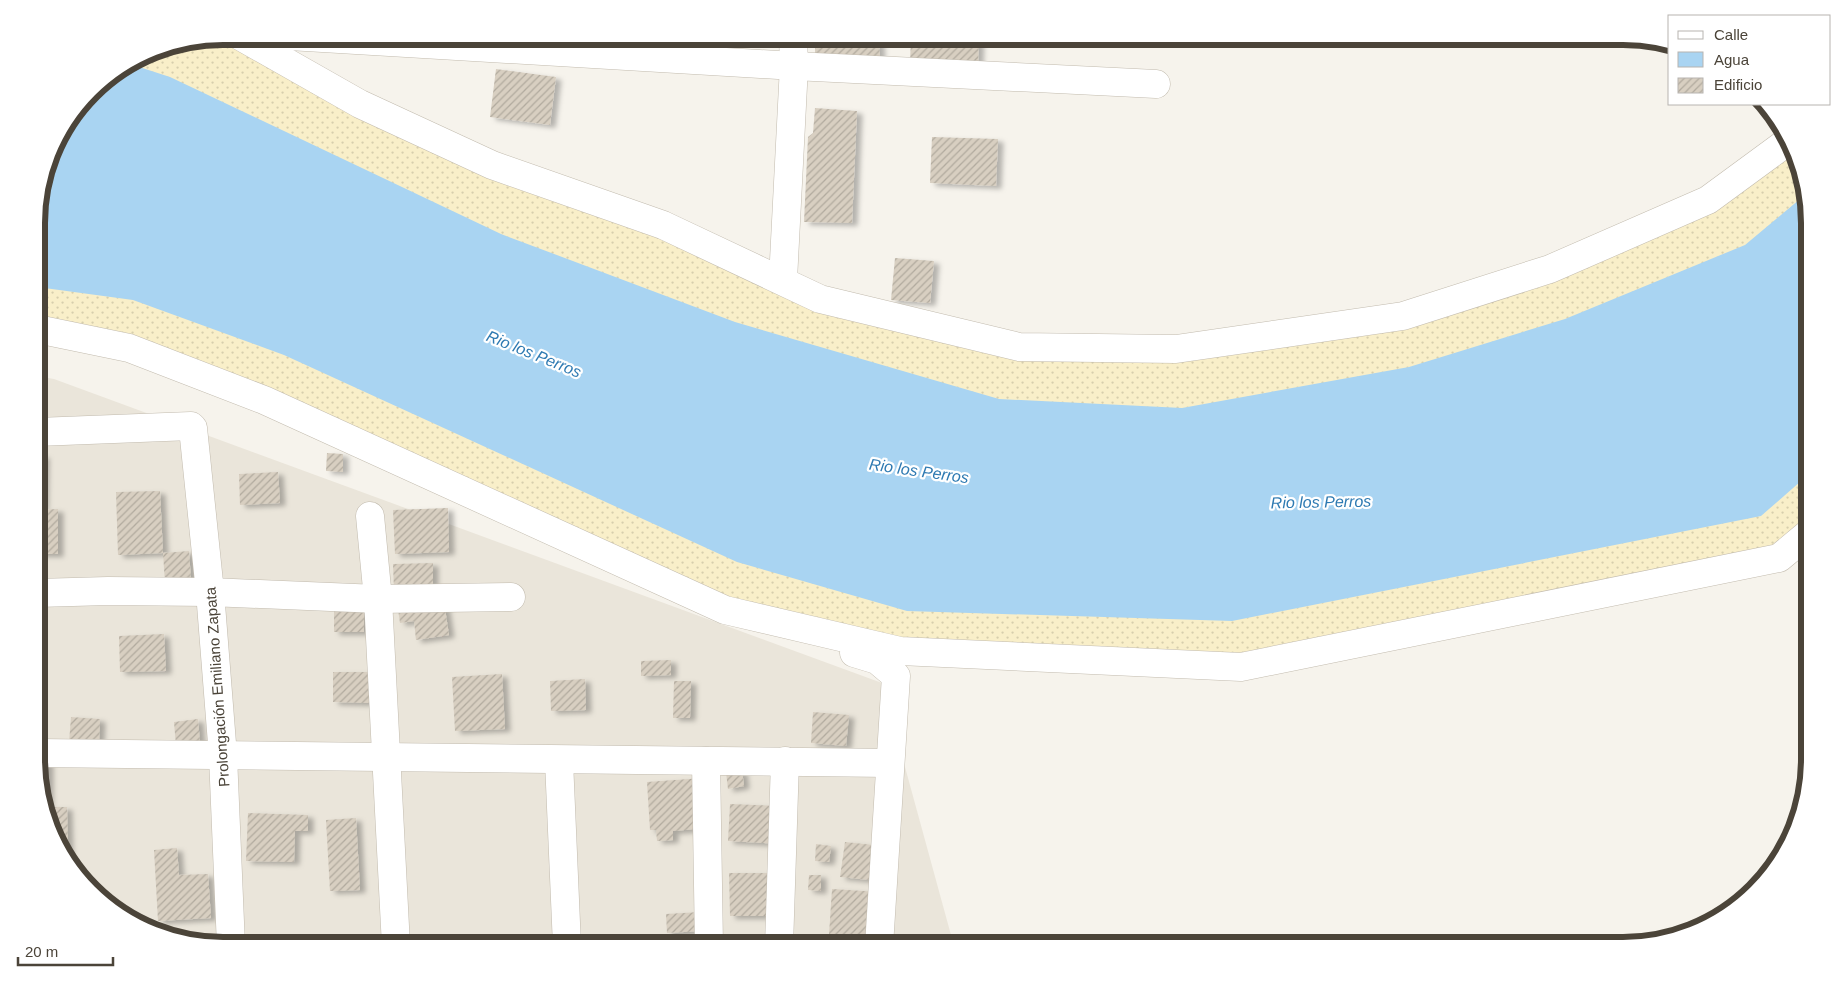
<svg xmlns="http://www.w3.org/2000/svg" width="1846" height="982" font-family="Arial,sans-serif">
	<defs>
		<pattern id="sand-dots" width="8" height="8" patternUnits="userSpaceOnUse" patternTransform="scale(1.25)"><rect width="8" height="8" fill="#f9efc9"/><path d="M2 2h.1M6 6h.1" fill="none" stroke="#d7cead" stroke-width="1.8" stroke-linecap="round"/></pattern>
		<pattern id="building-hatch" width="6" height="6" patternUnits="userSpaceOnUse" patternTransform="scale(1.25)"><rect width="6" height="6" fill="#d8cfc1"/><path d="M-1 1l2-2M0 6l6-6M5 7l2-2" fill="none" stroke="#b1aa9e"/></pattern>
		<filter id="shadow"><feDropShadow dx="5.5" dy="3" stdDeviation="2.5" flood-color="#0004"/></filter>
	</defs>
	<rect width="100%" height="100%" fill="#f6f3ec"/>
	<polygon fill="#eae5da" points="37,376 54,379 882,683 954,946 223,946 140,926 100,899 68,863 38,783"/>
	<polygon fill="url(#sand-dots)" points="223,36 240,36 360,104 783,280 1019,347 1176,349 1403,316 1550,269 1787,142 1808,199 1809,533 1779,558 1241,667 900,651 725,610 264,400 37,329 37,211 56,140 100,83 152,50"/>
	<polygon fill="#a9d4f2" points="130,64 170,77 501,234 735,322 999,399 1182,408 1409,367 1565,319 1745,245 1806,194 1808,199 1809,474 1761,516 1232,621 907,611 737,562 284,355 133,300 37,287 37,211 56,140 100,83"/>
	<g fill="url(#building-hatch)" filter="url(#shadow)">
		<polygon points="624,36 678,36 676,49 623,44"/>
		<polygon points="815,36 879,36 880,59 815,60"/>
		<polygon points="911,36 979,36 978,66 910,63"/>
		<polygon points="496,69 556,77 550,125 490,117"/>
		<polygon points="815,108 857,111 852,223 804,222 808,137 813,133"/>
		<polygon points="932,137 998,139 996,186 930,183"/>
		<polygon points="895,258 934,261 930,303 891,300"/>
		<polygon points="327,453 343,454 343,472 326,471"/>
		<polygon points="37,455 44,455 43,507 37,507"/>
		<polygon points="278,472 280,503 240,505 239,474"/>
		<polygon points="160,491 163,553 189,551 191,580 165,583 163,553 118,555 116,492"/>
		<polygon points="448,508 449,552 395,554 393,510"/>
		<polygon points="58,509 58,554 37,554 37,510"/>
		<polygon points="433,563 433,590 394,590 393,564"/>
		<polygon points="444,602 449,635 416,640 414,621 400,623 398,609"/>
		<rect x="334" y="609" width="30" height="23"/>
		<polygon points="164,634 166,671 120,672 119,636"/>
		<polygon points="671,660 671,675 641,676 641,661"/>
		<polygon points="333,672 370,672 370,703 333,702"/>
		<polygon points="502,674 505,729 455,731 452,677"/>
		<polygon points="585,679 586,710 551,711 550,681"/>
		<polygon points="674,681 691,681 690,718 673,718"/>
		<polygon points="813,712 849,715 846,746 811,743"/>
		<polygon points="71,717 100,719 99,744 69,743"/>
		<polygon points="198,719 200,743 176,746 174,722"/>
		<polygon points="38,760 48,760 48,805 46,805 38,783"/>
		<polygon points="742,770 744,786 728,789 726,772"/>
		<polygon points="703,778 696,829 673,831 673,840 657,841 656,830 650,830 647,782"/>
		<polygon points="730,804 782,806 781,844 728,841"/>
		<polygon points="47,807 67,807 68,853 64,853"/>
		<polygon points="248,813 308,815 308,831 295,831 294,862 246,861"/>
		<polygon points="356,818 360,890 330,891 326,820"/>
		<polygon points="845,842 883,846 880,881 840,877"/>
		<polygon points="816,844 831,846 829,862 815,861"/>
		<polygon points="177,848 179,875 208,874 211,918 158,921 154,850"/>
		<polygon points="729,873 777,873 778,916 730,916"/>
		<polygon points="809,875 821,875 821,891 808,890"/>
		<polygon points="832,889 879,892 876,938 829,935"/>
		<polygon points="700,912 701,931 667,933 666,914"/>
		<polygon points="304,936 305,946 262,946 262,942"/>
		<polygon points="669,942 704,943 704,946 669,946"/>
	</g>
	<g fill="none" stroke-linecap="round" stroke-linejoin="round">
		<defs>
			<g id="street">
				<polyline points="240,36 360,104 492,165 663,225 820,299 1019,347 1176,349 1403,316 1550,269 1708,200 1787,142"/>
				<polyline points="289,36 794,66 1156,84"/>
				<polyline points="783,280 794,66 793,36"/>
				<polyline points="37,329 129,348 264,400 725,610 900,651 1241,667 1779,558 1809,533"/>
				<polyline points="37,432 191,426 193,428 210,592 223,756 231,946"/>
				<polyline points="370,516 378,599 396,946"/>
				<polyline points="37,593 108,591 210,592 378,599 511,597"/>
				<polyline points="854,653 877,660 896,676 879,946"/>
				<polyline points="38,753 890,763"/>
				<polyline points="559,761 567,946"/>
				<polyline points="706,761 709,946"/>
				<polyline points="779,946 785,761"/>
			</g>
		</defs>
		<use href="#street" stroke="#c2bbae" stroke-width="29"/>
		<use href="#street" stroke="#fff" stroke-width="28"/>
	</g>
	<g text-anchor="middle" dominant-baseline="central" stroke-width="4.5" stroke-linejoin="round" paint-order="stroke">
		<g font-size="15" fill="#4b4439" stroke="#fff">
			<text transform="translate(217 687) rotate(-94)">Prolongación Emiliano Zapata</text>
		</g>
		<g font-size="16" font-style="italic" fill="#2e7ab2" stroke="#fff">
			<text transform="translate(534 354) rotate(22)">Rio los Perros</text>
			<text transform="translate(919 471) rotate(8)">Rio los Perros</text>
			<text transform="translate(1321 502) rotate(-1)">Rio los Perros</text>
		</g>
	</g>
	<path d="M0 0H1846V982H0ZM223 45H1623A178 178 0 0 1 1801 223V759A178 178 0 0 1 1623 937H223A178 178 0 0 1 45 759V223A178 178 0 0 1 223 45Z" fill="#fff" fill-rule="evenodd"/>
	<path fill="none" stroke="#4b4439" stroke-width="6" d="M223 45H1623A178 178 0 0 1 1801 223V759A178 178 0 0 1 1623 937H223A178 178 0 0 1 45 759V223A178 178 0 0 1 223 45Z"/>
	<rect x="1668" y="15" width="162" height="90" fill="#ffffff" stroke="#b7b4b0"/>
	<rect x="1678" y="31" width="25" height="8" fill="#ffffff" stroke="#b7b4b0"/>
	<text x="1714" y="40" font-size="15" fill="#4b4439">Calle</text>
	<rect x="1678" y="52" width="25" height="15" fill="#a9d4f2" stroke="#b7b4b0"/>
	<text x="1714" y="65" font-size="15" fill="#4b4439">Agua</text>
	<rect x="1678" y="78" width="25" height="15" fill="url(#building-hatch)" stroke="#b7b4b0"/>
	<text x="1714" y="90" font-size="15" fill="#4b4439">Edificio</text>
	<path d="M18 957v8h95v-8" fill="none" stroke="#4b4439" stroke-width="2.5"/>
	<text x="25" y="957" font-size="15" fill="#4b4439" stroke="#ffffff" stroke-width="4" paint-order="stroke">20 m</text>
</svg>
